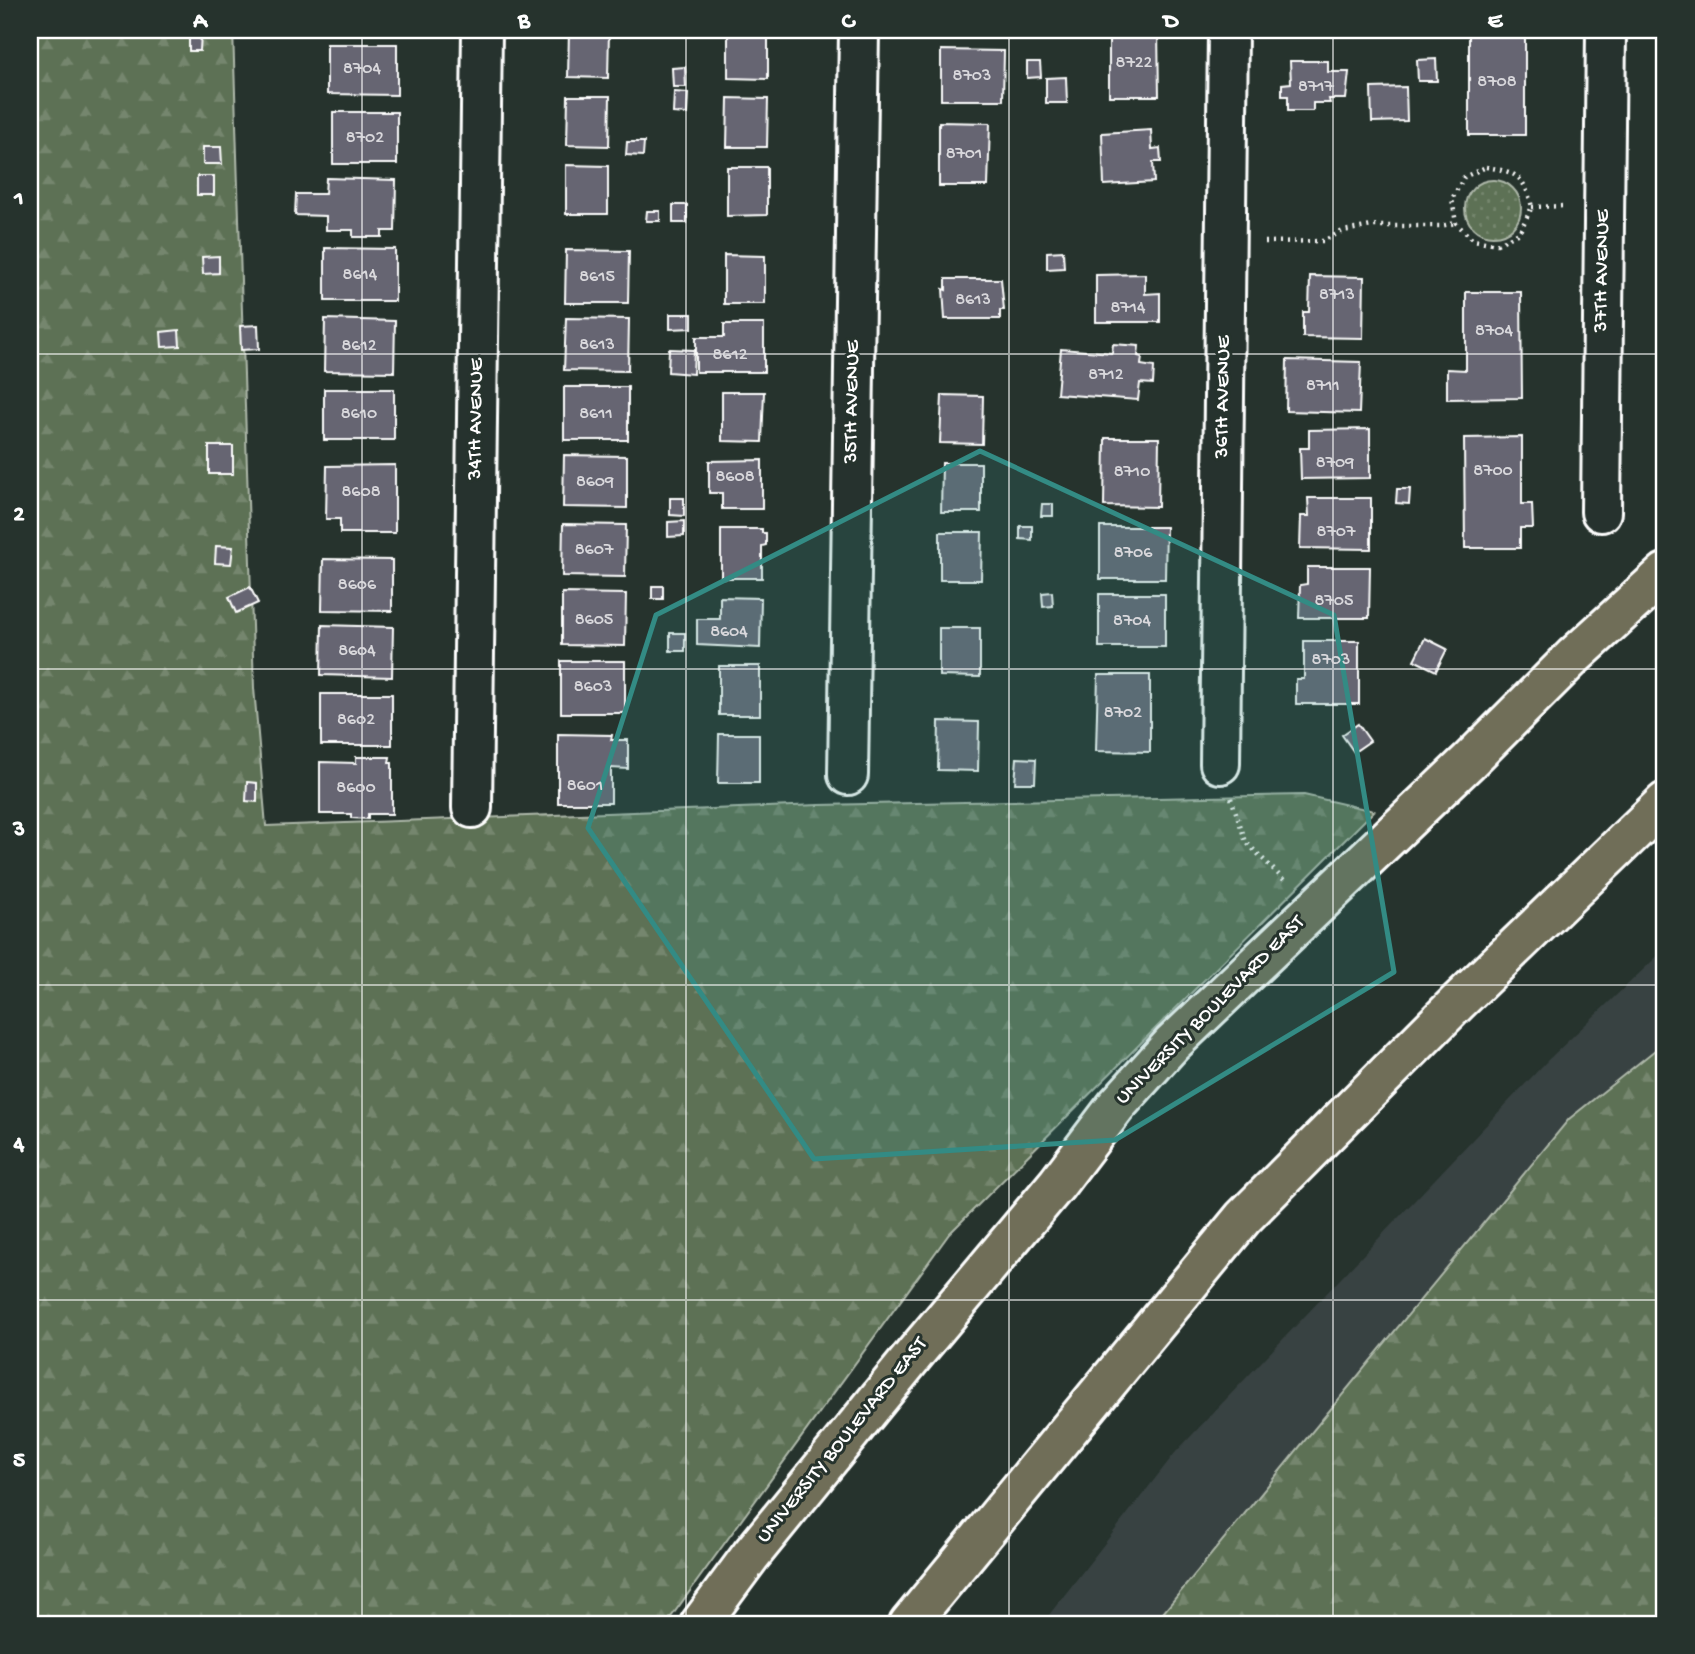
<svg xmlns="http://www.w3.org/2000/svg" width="1695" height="1654" font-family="'Gochi Hand',sans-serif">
	<defs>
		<pattern id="forest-firs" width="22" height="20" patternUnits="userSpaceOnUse" patternTransform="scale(1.75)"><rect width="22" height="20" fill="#5d7155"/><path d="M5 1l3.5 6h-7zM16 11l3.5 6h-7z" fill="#75866e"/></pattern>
		<pattern id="park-dots" width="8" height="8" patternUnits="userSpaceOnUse" patternTransform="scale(1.75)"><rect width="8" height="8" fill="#5d7155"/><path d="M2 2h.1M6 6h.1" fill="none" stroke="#75866e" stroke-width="1.8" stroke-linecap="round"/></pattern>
	</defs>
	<rect width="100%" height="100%" fill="#26332d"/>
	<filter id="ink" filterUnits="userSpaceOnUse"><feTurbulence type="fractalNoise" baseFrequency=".0143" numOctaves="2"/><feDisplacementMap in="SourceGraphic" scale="14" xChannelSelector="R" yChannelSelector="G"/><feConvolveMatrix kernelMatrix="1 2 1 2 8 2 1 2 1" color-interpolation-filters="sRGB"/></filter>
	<g filter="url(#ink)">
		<polygon fill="#394242" points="1665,949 1665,1624 1042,1624 1175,1453 1548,1060"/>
		<g fill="url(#forest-firs)" stroke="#aeb8aa" stroke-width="2">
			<polygon points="30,30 233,30 254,688 266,826 819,805 1304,795 1374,811 949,1234 666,1624 30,1624"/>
			<polygon points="1665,1042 1665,1624 1154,1624 1569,1119"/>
		</g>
		<circle fill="url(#park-dots)" stroke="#aeb8aa" stroke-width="2" cx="1493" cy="208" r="28"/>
		<g fill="#666572" stroke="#fff" stroke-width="2">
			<polygon points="569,30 609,30 608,78 568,77"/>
			<polygon points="728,30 768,30 768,79 728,78"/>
			<polygon points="1109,30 1158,30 1159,96 1109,96"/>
			<polygon points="1298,30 1367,30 1367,32 1298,31"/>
			<rect x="1469" y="30" width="56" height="105"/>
			<polygon points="189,32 201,33 200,51 189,51"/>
			<polygon points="327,44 397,44 397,95 327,94"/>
			<polygon points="941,50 1004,51 1003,100 941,100"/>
			<polygon points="1436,59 1437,81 1418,81 1417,60"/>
			<polygon points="1290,61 1328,61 1328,72 1349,72 1346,99 1329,99 1330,103 1313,103 1313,111 1288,111 1288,96 1282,96 1282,84 1291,83"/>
			<polygon points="1027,62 1040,62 1041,77 1027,78"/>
			<polygon points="685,67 686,87 673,87 672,68"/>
			<polygon points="1066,77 1067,103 1046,103 1046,78"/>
			<polygon points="1406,87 1407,121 1372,122 1371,88"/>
			<polygon points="674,92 688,93 687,114 673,113"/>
			<polygon points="568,96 610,96 609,146 567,145"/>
			<polygon points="728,98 768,99 767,147 727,147"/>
			<rect x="333" y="112" width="64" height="52"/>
			<polygon points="939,122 990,123 988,186 939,186"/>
			<polygon points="1151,130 1152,149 1160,148 1161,162 1153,162 1154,182 1104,185 1102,133"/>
			<polygon points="627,142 644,142 643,156 626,155"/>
			<polygon points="203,147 221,147 222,164 203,164"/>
			<polygon points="566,165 608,166 608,214 566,214"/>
			<polygon points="727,167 767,167 767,215 727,216"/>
			<rect x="197" y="176" width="17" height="19"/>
			<polygon points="326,178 396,180 395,231 382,231 382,237 353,237 353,230 326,230 326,216 295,215 296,194 325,194"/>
			<rect x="673" y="205" width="14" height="18"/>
			<polygon points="647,211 660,211 660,221 646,221"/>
			<polygon points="325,248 395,249 395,301 325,301"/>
			<polygon points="566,250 629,251 628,303 565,303"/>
			<polygon points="1063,251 1064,268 1047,269 1047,252"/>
			<polygon points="724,255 765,256 765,304 724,304"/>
			<polygon points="219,256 219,273 203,274 202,257"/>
			<polygon points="1145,274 1145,294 1160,293 1160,322 1096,322 1096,275"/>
			<polygon points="1310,276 1364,277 1363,338 1303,337 1303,312 1309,312"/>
			<polygon points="946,279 1001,279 1004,310 1000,310 1000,319 945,319 943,289 946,290"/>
			<polygon points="1466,292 1521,292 1522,398 1447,399 1447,369 1466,370"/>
			<polygon points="670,314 692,314 692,328 670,329"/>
			<polygon points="566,318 629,319 628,371 564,370"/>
			<polygon points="325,319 395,321 394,372 324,371"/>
			<polygon points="724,324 764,324 764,372 696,372 696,337 724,337"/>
			<polygon points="258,325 259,349 241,350 240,326"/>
			<polygon points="179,330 180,346 162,347 161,332"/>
			<polygon points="1113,344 1139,346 1138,356 1142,357 1141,365 1154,367 1153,384 1140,383 1138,400 1057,394 1061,349 1112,353"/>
			<polygon points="669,349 694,350 693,374 668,372"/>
			<polygon points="1287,360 1361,362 1359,413 1286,411"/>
			<rect x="564" y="387" width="64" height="53"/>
			<rect x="324" y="389" width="70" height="51"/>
			<polygon points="722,392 764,392 762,442 722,441"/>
			<polygon points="942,395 983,396 982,444 940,443"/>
			<polygon points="1370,429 1370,478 1301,479 1300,448 1309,448 1309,430"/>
			<polygon points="1522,437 1522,504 1532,504 1533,528 1520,528 1520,548 1465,548 1464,438"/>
			<polygon points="1105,438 1159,438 1158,507 1104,506"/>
			<rect x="209" y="446" width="24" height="28"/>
			<polygon points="564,455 627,456 627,508 563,507"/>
			<polygon points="762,460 762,509 722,509 722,493 709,493 709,461"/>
			<polygon points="942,463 981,463 981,512 941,512"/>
			<polygon points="395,465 395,533 340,533 340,519 326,519 327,466"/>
			<polygon points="1397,489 1410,489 1409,504 1396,503"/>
			<polygon points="670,498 684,498 684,516 670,515"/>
			<polygon points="1308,498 1371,498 1371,549 1300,548 1301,516 1309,516"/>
			<polygon points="1042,504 1053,504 1053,516 1041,516"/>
			<polygon points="684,521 684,536 668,537 668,522"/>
			<polygon points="563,524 626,525 625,577 562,576"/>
			<polygon points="1020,526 1032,526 1032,540 1020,539"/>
			<polygon points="1100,527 1166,527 1165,579 1100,579"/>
			<polygon points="721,529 762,529 762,533 766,533 766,545 762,546 762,578 721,578"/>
			<polygon points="940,532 982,532 981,580 940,580"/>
			<polygon points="216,546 233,547 231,564 215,563"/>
			<polygon points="323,559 392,560 392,611 322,610"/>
			<polygon points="1307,567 1370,567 1369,618 1299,618 1300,585 1307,584"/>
			<rect x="652" y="586" width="11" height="13"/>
			<polygon points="250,587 258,603 236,613 229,597"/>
			<polygon points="1052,592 1053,606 1043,607 1042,593"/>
			<polygon points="562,593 626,594 625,646 562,645"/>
			<rect x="1099" y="594" width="66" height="53"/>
			<polygon points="720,597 761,598 760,648 697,645 697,619 720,619"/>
			<polygon points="322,625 393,627 392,677 321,675"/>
			<polygon points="939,628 980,628 980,677 939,676"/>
			<rect x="670" y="633" width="15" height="18"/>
			<polygon points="1425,638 1447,649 1436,671 1414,660"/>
			<polygon points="1304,641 1359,641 1359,704 1296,704 1296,679 1304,679"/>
			<rect x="561" y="661" width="64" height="52"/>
			<rect x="719" y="666" width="41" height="49"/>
			<polygon points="1098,675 1150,675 1150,752 1096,751"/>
			<rect x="321" y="694" width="71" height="51"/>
			<polygon points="939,721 979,722 978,771 938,770"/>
			<polygon points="1358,724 1370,741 1354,752 1342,735"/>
			<polygon points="558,734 612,735 611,740 628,740 628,769 611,768 611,803 558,803"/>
			<polygon points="719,734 759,734 759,783 718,783"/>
			<polygon points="356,757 390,757 389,763 392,763 392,814 368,814 368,819 351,818 351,814 320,814 320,762 356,763"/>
			<polygon points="1017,758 1036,759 1035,783 1015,783"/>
			<polygon points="247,782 257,783 257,802 246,801"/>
		</g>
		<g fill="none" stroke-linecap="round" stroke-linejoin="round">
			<defs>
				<g id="minor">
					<polyline points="1601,512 1606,30"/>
					<polyline points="1220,764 1228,30"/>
					<polyline points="848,775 859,30"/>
					<polyline points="472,808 482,30"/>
				</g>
				<g id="major">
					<polyline points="700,1624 751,1555 917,1351 1057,1184 1116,1106 1172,1044 1469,761 1574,656 1665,573"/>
					<polyline points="909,1624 1243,1218 1458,1002 1665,802"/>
				</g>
			</defs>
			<use href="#minor" stroke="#fff" stroke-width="44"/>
			<use href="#major" stroke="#fff" stroke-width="44"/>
			<g stroke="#fff" stroke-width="4.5" stroke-dasharray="2 5" stroke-linecap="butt">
				<path d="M1486,167c31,5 38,9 46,40l-13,26 -22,11 -24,-4 -17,-17 -4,-24 12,-22z"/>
				<polyline points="1532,207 1566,206"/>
				<polyline points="1265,242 1323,241 1343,231 1372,226 1440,226 1456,223"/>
				<polyline points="1231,798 1246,842 1286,882"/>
			</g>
			<use href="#minor" stroke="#26332d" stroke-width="38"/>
			<use href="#major" stroke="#706e59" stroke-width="38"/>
		</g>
	</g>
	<path fill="#338b84" fill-opacity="0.2" stroke="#338b84" stroke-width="5" stroke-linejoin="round" d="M980,451l354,164 60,357 -279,168 -301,19 -226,-331 68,-213z"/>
	<path fill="none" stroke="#fff" stroke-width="2" stroke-opacity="0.55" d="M362,30v1594M686,30v1594M1009,30v1594M1333,30v1594M30,354h1635M30,669h1635M30,985h1635M30,1300h1635"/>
	<g text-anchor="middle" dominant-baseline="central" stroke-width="6" stroke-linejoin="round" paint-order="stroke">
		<g font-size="18" fill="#d9d8dc">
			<text x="1134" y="63">8722</text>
			<text x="362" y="69">8704</text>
			<text x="972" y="76">8703</text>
			<text x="1497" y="82">8708</text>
			<text x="1316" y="87">8717</text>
			<text x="365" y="138">8702</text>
			<text x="964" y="154">8701</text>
			<text x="360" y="275">8614</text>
			<text x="597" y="277">8615</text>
			<text x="1337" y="295">8713</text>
			<text x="973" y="300">8613</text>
			<text x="1128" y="308">8714</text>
			<text x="1494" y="331">8704</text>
			<text x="597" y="345">8613</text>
			<text x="359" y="346">8612</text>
			<text x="730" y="355">8612</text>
			<text x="1106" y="375">8712</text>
			<text x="1323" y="386">8711</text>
			<text x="359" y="414">8610</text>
			<text x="596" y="414">8611</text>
			<text x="1335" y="463">8709</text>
			<text x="1493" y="471">8700</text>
			<text x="1132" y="472">8710</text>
			<text x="735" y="477">8608</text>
			<text x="595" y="482">8609</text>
			<text x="361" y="492">8608</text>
			<text x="1336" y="532">8707</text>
			<text x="594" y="550">8607</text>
			<text x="1133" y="553">8706</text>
			<text x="357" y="585">8606</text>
			<text x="1334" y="601">8705</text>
			<text x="594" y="620">8605</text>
			<text x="1132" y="621">8704</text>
			<text x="729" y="632">8604</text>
			<text x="357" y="651">8604</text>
			<text x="1331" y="660">8703</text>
			<text x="593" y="687">8603</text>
			<text x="1123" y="713">8702</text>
			<text x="356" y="720">8602</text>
			<text x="585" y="786">8601</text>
			<text x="356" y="788">8600</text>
		</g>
		<g font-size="21" fill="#fff" stroke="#26332d">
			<text transform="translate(1603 271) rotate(-89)">37TH AVENUE</text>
			<text transform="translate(1224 397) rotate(-89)">36TH AVENUE</text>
			<text transform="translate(853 402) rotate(-89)">35TH AVENUE</text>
			<text transform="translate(477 419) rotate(-89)">34TH AVENUE</text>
			<text transform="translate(1211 1011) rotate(-45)">UNIVERSITY BOULEVARD EAST</text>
			<text transform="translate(843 1441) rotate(-51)">UNIVERSITY BOULEVARD EAST</text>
		</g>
	</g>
	<rect width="1695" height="1654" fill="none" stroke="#26332d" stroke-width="77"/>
	<rect x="38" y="38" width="1618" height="1578" fill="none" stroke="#fff" stroke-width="2.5"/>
	<g font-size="23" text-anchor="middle" font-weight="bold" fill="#fff">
		<text x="200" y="27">A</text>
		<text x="524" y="27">B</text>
		<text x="848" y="27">C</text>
		<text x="1171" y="27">D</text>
		<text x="1495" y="27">E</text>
		<text x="19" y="204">1</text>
		<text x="19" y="520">2</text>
		<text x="19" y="835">3</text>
		<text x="19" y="1150">4</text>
		<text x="19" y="1466">5</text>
	</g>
</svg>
